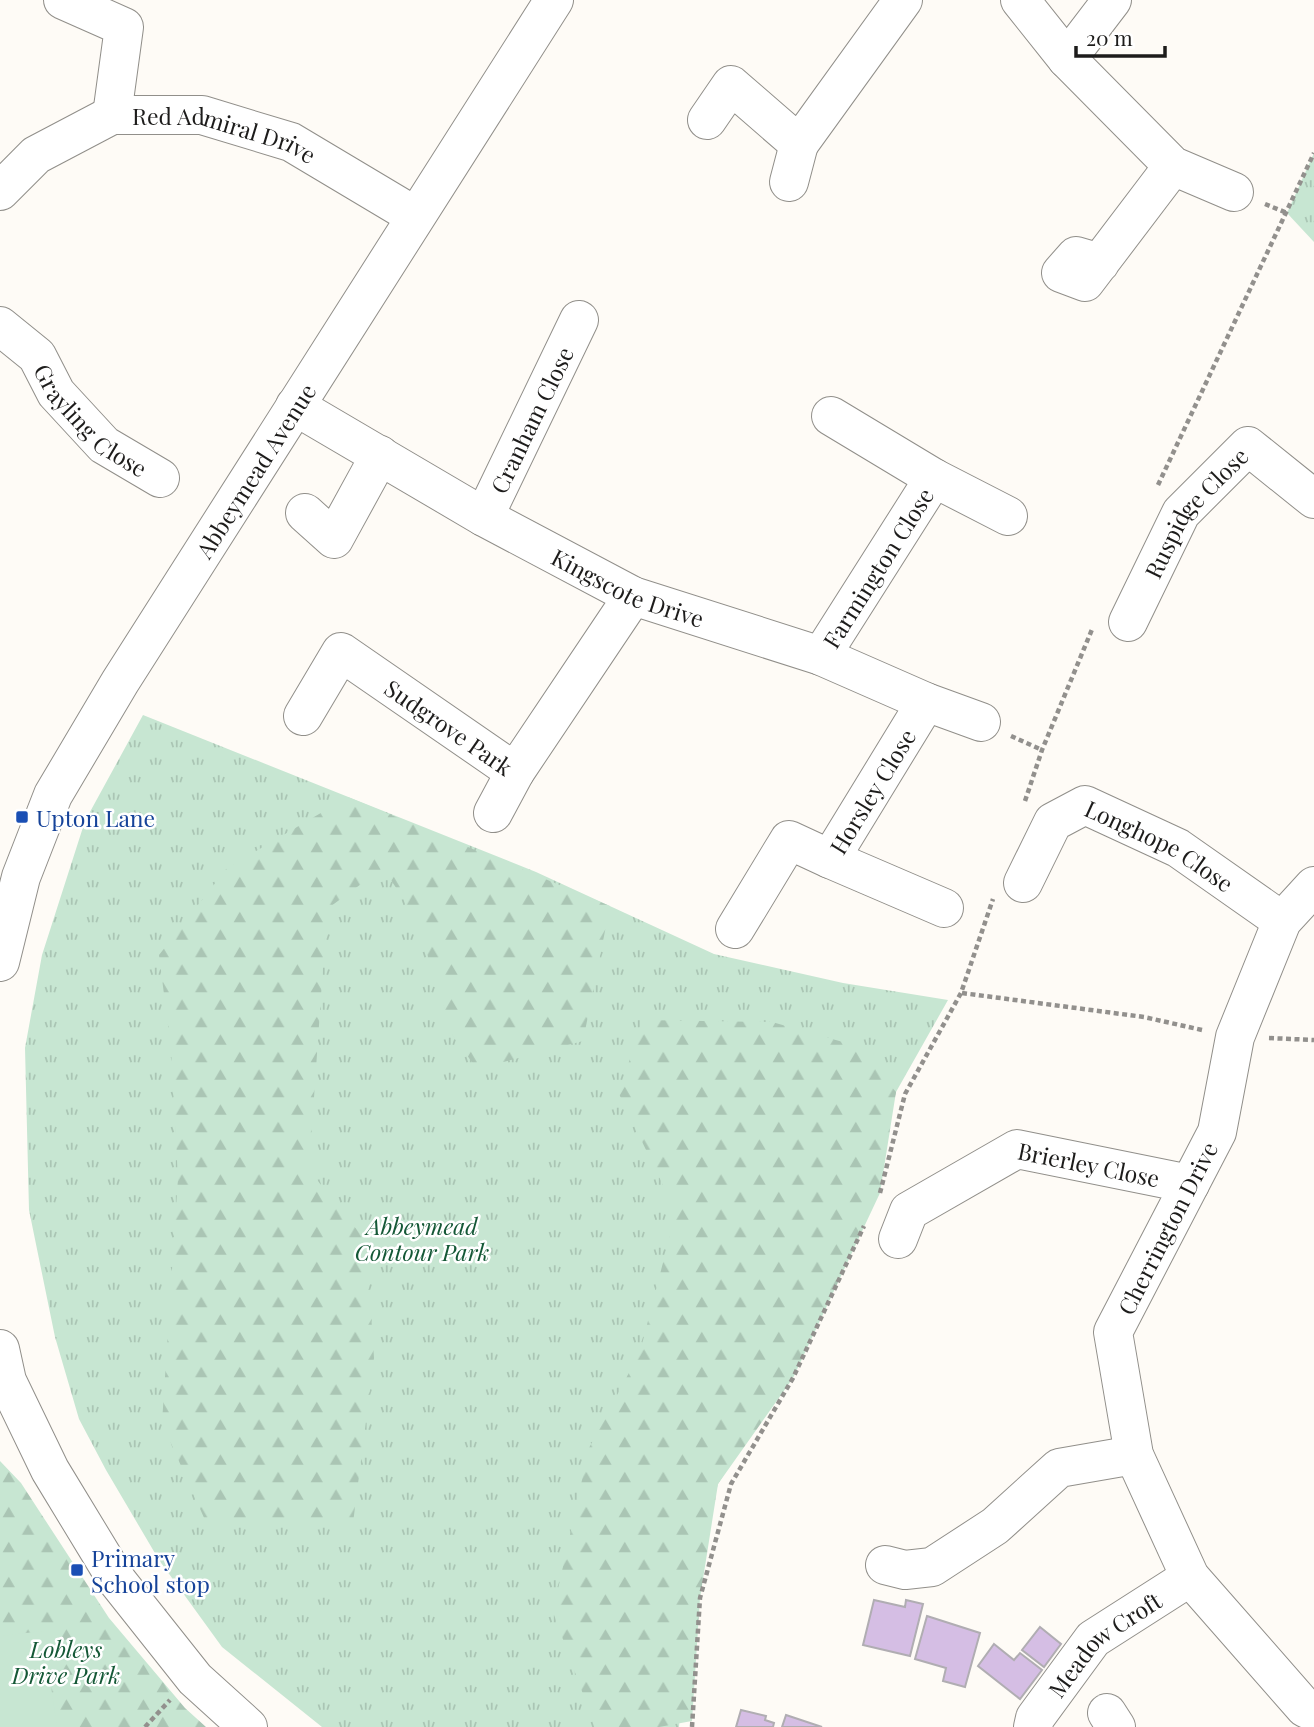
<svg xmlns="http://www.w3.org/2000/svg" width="1314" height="1727" font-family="'Playfair Display',serif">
	<defs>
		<pattern id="grass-tufts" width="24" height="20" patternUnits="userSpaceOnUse" patternTransform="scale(1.75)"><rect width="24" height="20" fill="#c7e6d2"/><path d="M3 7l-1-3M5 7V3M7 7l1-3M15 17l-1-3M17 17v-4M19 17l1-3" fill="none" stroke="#aac5b4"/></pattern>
		<pattern id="forest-firs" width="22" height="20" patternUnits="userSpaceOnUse" patternTransform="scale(1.75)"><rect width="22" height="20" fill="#c7e6d2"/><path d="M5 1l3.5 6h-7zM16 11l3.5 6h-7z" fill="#aac5b4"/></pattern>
	</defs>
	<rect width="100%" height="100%" fill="#fefbf6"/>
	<g fill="url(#grass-tufts)">
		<polygon points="1314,153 1314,242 1287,213"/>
		<polygon points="143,715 536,872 714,954 843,983 948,1000 896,1092 871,1192 784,1377 718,1484 688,1597 679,1727 322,1727 222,1647 159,1560 106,1470 79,1419 55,1337 29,1210 25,1048 42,955 85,821"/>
	</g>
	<g fill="url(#forest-firs)">
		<polygon points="348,797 610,906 583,1041 477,1069 453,1036 416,918 383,868 327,909 309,1170 366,1241 374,1358 353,1523 205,1520 162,1423 178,1178 171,1049 159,955 227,868"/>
		<polygon points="642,1020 772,1022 857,1046 896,1092 880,1193 793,1378 718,1484 700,1598 692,1721 659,1727 595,1727 553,1612 589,1448 640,1352 676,1212 619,1094"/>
		<polygon points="0,1461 21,1483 109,1618 185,1708 206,1727 0,1727"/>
	</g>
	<polygon fill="#c7e6d2" points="43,1631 57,1727 0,1727 0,1636"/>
	<g fill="#d5bee4" stroke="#b0adb2" stroke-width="2">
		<polygon points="874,1600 905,1607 906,1600 923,1604 910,1656 863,1645"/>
		<polygon points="927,1616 980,1633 965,1687 943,1681 946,1668 915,1659"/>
		<polygon points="1040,1627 1061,1644 1044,1667 1022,1650"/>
		<polygon points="994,1644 1014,1660 1020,1653 1042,1670 1020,1699 978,1666"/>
		<polygon points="741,1710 766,1716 765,1720 774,1723 773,1727 736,1727"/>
		<polygon points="786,1715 822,1727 782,1727"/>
	</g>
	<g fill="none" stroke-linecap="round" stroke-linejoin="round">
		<defs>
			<g id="minor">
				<polyline points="63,0 124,27 112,115"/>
				<polyline points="1020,0 1067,59 1173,166 1234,192"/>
				<polyline points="1067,59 1112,0"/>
				<polyline points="707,120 731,85 799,144 903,0"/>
				<polyline points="789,182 799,144"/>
				<path id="s1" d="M0,191l36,-36 76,-40h90l89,27 124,74"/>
				<polyline points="1100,263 1076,256 1061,273 1085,282 1173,166"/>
				<path id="s2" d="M0,326l37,30 19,37 48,52 56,33"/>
				<path id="s3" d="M295,406l189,111 149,79 188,60 105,46 55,20"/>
				<polyline points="831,416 934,478"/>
				<polyline points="305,513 334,539 380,455"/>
				<path id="s4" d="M484,517l95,-197"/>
				<path id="s5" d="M1128,622l53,-109 67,-67 66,53"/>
				<path id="s6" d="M821,656l113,-178 74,38"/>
				<path id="s7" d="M303,716l38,-64 174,120 118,-176"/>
				<polyline points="493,813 515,772"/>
				<polyline points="830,859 944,908"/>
				<path id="s8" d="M1023,883l30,-61 32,-17 93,43 104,73"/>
				<polyline points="1314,886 1282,921 1235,1037 1217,1132 1113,1332 1134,1455 1190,1577 1305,1708 1314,1712"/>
				<path id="s9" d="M735,929l54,-89 41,19 96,-157"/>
				<path id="s10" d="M0,962l21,-85 32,-82 67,-113 434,-682"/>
				<path id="s11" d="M898,1239l11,-28 108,-62 173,35"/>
				<polyline points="0,1349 7,1381 50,1470 118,1582 195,1679 248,1727"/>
				<polyline points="885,1565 905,1570 932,1567 995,1526 1059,1468 1134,1455"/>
				<polyline points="1107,1713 1116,1727"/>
				<path id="s12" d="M1033,1727l2,-9 58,-79 97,-62"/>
			</g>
		</defs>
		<use href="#minor" stroke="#918f8a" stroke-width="40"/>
		<g stroke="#92908d" stroke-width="4.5" stroke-dasharray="5 3.5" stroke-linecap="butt">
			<polyline points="1265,204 1287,213"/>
			<polyline points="1158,485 1314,153"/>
			<polyline points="1011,736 1042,750"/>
			<polyline points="1025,801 1042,750 1093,627"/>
			<polyline points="962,993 1144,1017 1202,1030"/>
			<polyline points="1269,1038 1314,1040"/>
			<polyline points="880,1193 905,1094 961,993 993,899"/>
			<polyline points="145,1727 170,1700"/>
			<polyline points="692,1727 700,1598 731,1484 793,1378 864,1226"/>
		</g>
		<use href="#minor" stroke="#fff" stroke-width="38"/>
	</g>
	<g fill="#1a4fb4" stroke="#fff" stroke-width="2.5">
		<rect x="15" y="810" width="14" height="14" rx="3.5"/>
		<rect x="70" y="1563" width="14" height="14" rx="3.5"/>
	</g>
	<g text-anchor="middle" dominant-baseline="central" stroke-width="5" stroke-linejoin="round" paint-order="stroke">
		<g font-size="23" fill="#1d1c1b" stroke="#fff">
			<text stroke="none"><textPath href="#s1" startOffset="252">Red Admiral Drive</textPath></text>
			<text stroke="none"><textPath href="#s2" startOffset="133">Grayling Close</textPath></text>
			<text stroke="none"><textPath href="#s4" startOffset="108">Cranham Close</textPath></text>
			<text stroke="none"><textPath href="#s10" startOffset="558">Abbeymead Avenue</textPath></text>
			<text stroke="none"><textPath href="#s5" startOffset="130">Ruspidge Close</textPath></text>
			<text stroke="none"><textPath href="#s6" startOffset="105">Farmington Close</textPath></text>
			<text stroke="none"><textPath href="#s3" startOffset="380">Kingscote Drive</textPath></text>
			<text stroke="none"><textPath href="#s7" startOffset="206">Sudgrove Park</textPath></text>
			<text stroke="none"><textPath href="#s9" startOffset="229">Horsley Close</textPath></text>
			<text stroke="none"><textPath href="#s8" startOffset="189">Longhope Close</textPath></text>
			<text stroke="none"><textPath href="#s11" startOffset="228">Brierley Close</textPath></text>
			<text transform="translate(1167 1228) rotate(-63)">Cherrington Drive</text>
			<text stroke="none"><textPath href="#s12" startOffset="112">Meadow Croft</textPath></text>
		</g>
		<g font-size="23" fill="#164399" stroke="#fff" text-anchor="start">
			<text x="36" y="817">Upton Lane</text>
			<text x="91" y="1557">Primary<tspan x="91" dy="26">School stop</tspan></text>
		</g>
		<g font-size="23" font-style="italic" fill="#145836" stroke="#fff">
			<text x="422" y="1225">Abbeymead<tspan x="422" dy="26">Contour Park</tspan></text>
			<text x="66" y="1648">Lobleys<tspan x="66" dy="26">Drive Park</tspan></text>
		</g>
	</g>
	<path d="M1076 46v10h89v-10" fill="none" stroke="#1d1c1b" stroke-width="3.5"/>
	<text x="1086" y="46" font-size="21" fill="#1d1c1b" stroke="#ffffff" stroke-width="5" paint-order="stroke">20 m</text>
</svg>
